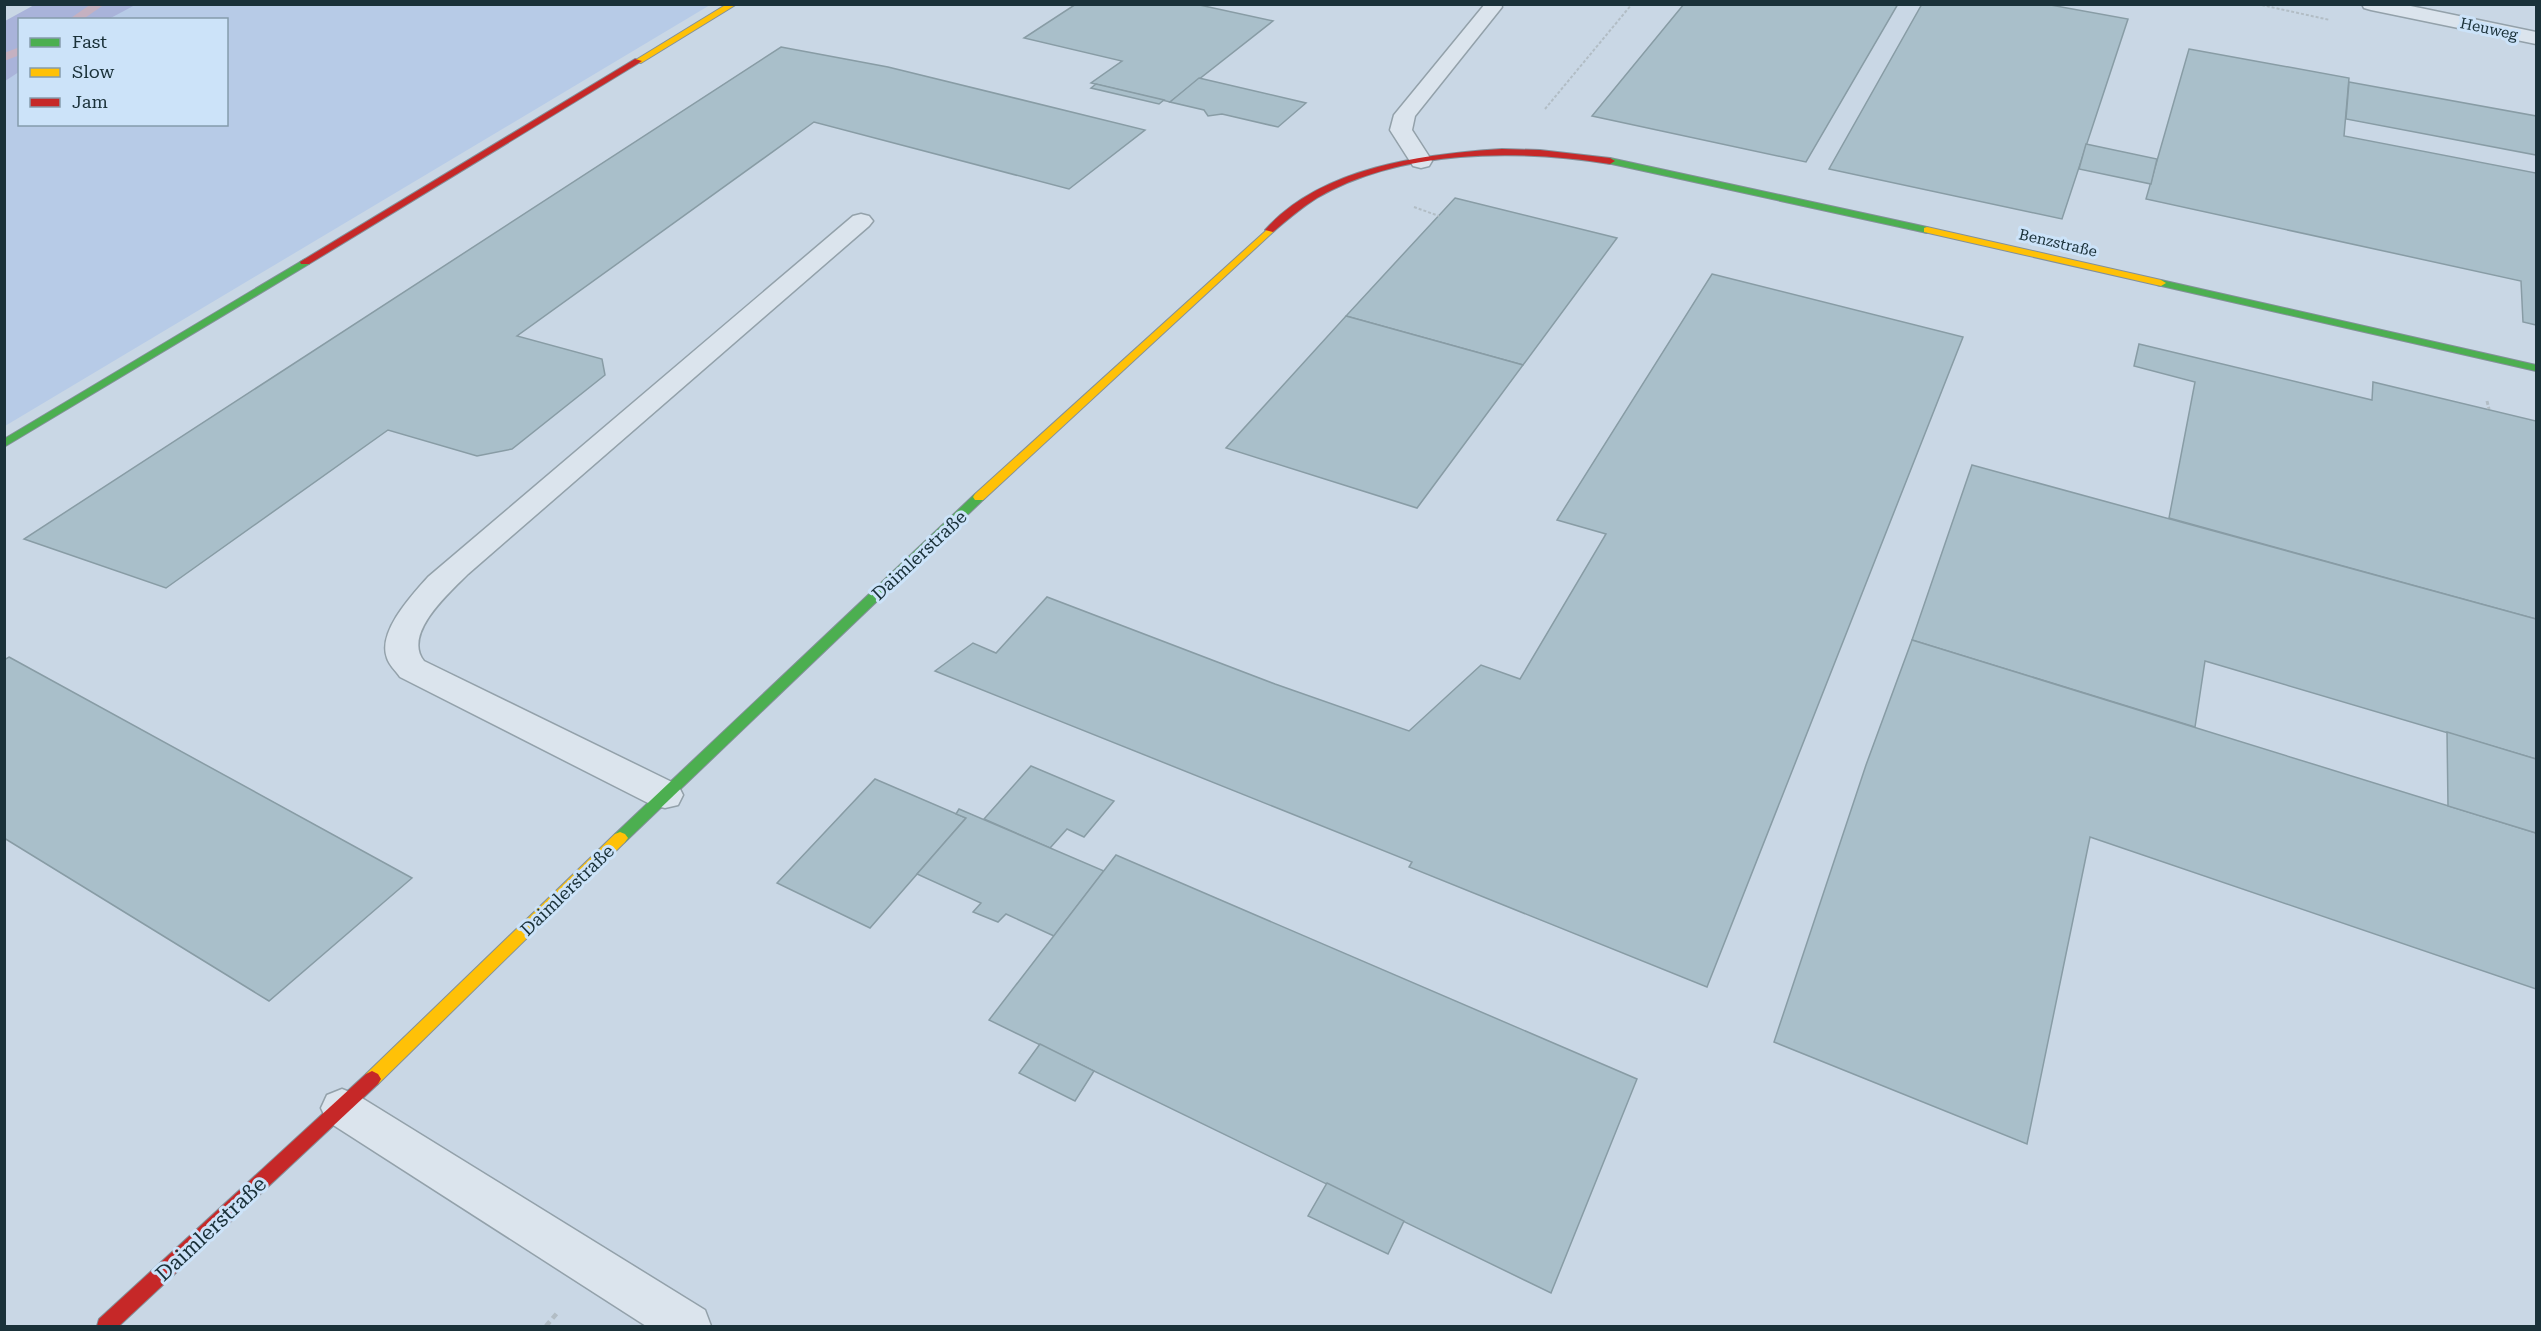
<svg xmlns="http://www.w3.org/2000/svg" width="2541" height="1331" font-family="'Roboto Serif',serif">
	<rect width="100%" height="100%" fill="#c9d7e5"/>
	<polygon fill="#b7cbe7" points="135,4 710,5 5,426 4,81 19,72 20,124 226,124 226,20 109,19"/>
	<polygon fill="#a9b3da" points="36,4 135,4 135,5 109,19 20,20 19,72 5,81 5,21"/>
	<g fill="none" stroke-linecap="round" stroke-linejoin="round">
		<g fill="#c5b1c1" fill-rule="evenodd">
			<polygon points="91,4 105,4 82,20 68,20"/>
			<polygon points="20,47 20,55 4,61 4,53"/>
		</g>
	</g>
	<g fill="#a9bfca" stroke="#889ca5" stroke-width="1.5">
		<polygon points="1076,4 1195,4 1273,21 1170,102 1091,83 1122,61 1024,38"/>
		<polygon points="1684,4 1898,4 1806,162 1592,116"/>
		<polygon points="1922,4 2045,4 2128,19 2062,219 1829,169"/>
		<polygon points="781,47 888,67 1145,130 1069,189 814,122 517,336 602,359 605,375 512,449 477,456 388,430 166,588 24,539"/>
		<polygon points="2189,49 2349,78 2344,136 2536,173 2536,325 2523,322 2521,281 2146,199"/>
		<polygon points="1199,78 1306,103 1278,127 1222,114 1208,116 1204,110 1170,102"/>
		<polygon points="2349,82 2536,116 2536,155 2346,119"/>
		<polygon points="1096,84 1164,100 1159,104 1091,88"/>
		<polygon points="2086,144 2157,159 2151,184 2079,169"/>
		<polygon points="1455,198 1617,238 1523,365 1346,316"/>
		<polygon points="1712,274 1963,337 1707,987 1409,867 1412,862 935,671 973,643 996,653 1047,597 1275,684 1409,731 1481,665 1520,679 1606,534 1557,520"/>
		<polygon points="1346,316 1523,365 1417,508 1226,448"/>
		<polygon points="2139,344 2372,400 2373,382 2536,421 2536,619 2169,518 2195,382 2134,366"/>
		<polygon points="1972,465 2536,619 2536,759 2205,661 2195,727 1912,640"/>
		<polygon points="1912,640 2536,833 2536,989 2090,837 2027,1144 1774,1042 1866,765"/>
		<polygon points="9,657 412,878 269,1001 4,838 4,660"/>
		<polygon points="2447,732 2536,759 2536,833 2448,806"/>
		<polygon points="1031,766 1114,801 1084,837 1067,829 1050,848 984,819"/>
		<polygon points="875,779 966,818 870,928 777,883"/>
		<polygon points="959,809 1104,871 1054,936 1006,914 998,922 973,912 981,903 917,874 966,818 956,814"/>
		<polygon points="1116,855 1637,1079 1551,1293 989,1020"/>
		<polygon points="1040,1044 1094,1071 1075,1101 1019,1073"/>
		<polygon points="1327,1183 1404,1221 1388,1254 1308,1216"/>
	</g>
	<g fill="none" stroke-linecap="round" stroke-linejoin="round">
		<defs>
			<g id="lane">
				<polygon points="1485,4 1501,4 1502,7 1415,116 1412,130 1432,161 1429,166 1421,168 1413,166 1390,130 1394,115"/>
				<path d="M861,214l8,2 4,5 -4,5 -401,348c-18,18 -66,60 -44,87l254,124 5,10 -5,10 -13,3 -13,-3 -252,-128c-4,-6 -11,-12 -13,-19 -10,-26 25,-63 41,-81l425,-361z"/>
			</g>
			<g id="street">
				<polygon points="2362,4 2401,4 2536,32 2536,44 2371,10 2364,8"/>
				<polygon points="342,1089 357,1095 705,1310 711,1326 646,1326 327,1121 321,1108 327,1095"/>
			</g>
			<g id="fast">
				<polygon points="1610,158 1927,227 1932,230 1927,233 1607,163 1605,161"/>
				<polygon points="305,259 309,260 309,264 4,447 4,439"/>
				<polygon points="2161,280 2536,365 2536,371 2157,285 2156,283"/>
				<polygon points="979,493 985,497 983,500 625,842 620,844 615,842 612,838 615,834 975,494"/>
			</g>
			<g id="slow">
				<polygon points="727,4 737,4 641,63 634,61"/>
				<polygon points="1270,227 1275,230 1273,232 983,500 975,500 973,497 975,494"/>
				<polygon points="1927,227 2161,280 2166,283 2161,286 1924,232 1924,228"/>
				<polygon points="620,832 625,834 628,838 625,842 378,1084 372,1087 366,1084 363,1079 366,1074 615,834"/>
			</g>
			<g id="jam">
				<polygon points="635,59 642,61 309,264 301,264 300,262"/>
				<path d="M1502,149l38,1 70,8 5,3 -5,3c-93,-15 -209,-15 -293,34 -16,10 -30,22 -44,34l-8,-2c56,-63 158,-76 237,-81z"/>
				<polygon points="372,1071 378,1074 381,1079 378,1084 119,1326 97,1326 99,1319 366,1074"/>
			</g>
		</defs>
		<use href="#lane" stroke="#93a1aa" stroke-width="3"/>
		<use href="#street" stroke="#93a1aa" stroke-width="3"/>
		<use href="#fast" stroke="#839099" stroke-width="2"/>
		<use href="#slow" stroke="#839099" stroke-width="2"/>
		<use href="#jam" stroke="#839099" stroke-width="2"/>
		<g stroke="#b2bdc5" stroke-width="2" stroke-dasharray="3 2" stroke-linecap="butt">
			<polyline points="2257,4 2330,20"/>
			<polyline points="1545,109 1632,4"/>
			<polyline points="1414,207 1439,216"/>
		</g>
		<polyline stroke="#b2bdc5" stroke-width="3" stroke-dasharray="4 2" stroke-linecap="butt" points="2487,401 2489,409"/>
		<polyline stroke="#b2bdc5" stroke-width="4.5" stroke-dasharray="6 4" stroke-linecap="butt" points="546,1326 558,1312"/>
		<use href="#lane" fill="#dbe4ed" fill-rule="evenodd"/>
		<use href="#street" fill="#dbe4ed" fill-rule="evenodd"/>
		<use href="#fast" fill="#4caf50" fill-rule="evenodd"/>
		<use href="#slow" fill="#ffc107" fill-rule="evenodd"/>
		<use href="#jam" fill="#c62828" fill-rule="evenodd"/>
	</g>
	<g text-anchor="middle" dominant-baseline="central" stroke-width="6" stroke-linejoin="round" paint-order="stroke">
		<g font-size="15" fill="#1a3139" stroke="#cce3f9">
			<text transform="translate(2489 29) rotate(12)">Heuweg</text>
			<text transform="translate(2058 243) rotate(13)">Benzstraße</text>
		</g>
		<g font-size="18" fill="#1a3139" stroke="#cce3f9">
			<text transform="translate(919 555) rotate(-43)">Daimlerstraße</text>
			<text transform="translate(567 890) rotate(-44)">Daimlerstraße</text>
		</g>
		<g font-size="21" fill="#1a3139" stroke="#cce3f9">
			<text transform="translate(211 1229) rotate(-43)">Daimlerstraße</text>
		</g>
	</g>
	<rect width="2541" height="1331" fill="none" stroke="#1a3139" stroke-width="12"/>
	<rect x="18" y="18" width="210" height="108" fill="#cce3f9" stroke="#859cac" stroke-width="1.5"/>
	<rect x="30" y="38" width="30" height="9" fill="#4caf50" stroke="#859cac" stroke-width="1.5"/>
	<text x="72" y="48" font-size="18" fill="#1a3139">Fast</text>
	<rect x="30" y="68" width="30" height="9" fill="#ffc107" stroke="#859cac" stroke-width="1.5"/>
	<text x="72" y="78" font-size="18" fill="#1a3139">Slow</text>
	<rect x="30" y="98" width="30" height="9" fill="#c62828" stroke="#859cac" stroke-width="1.5"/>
	<text x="72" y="108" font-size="18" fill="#1a3139">Jam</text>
</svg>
